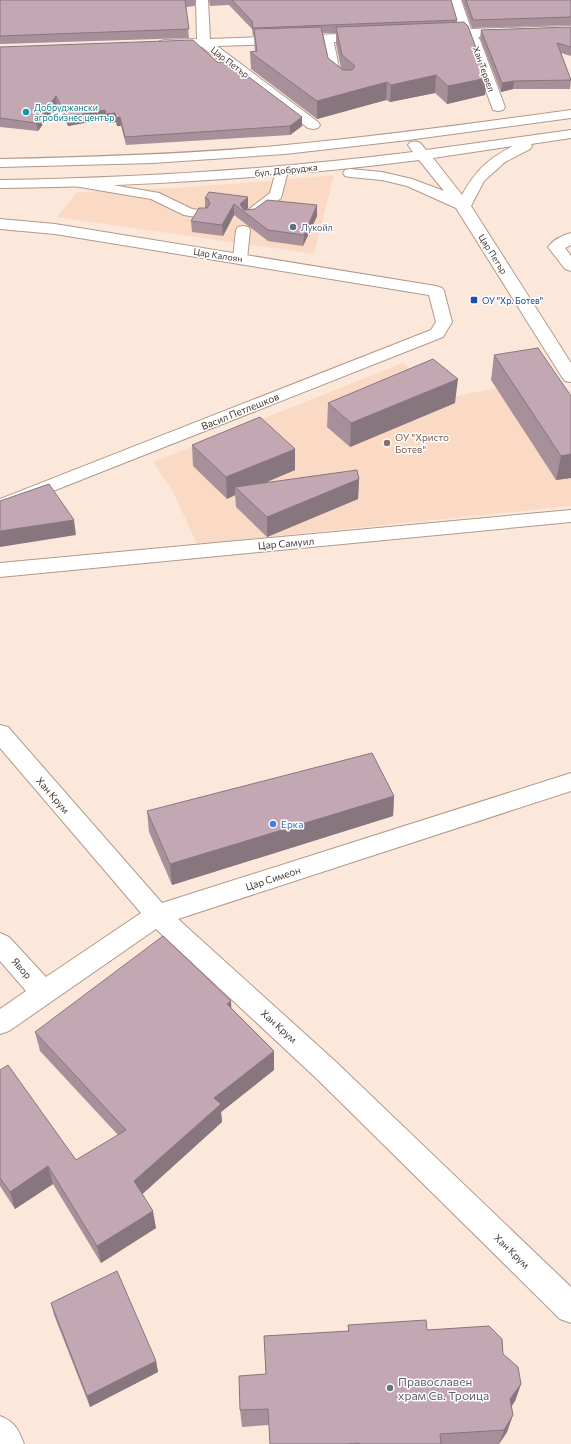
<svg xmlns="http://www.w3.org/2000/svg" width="571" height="1444" font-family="Commissioner,sans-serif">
	<rect width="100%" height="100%" fill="#fce8db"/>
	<g fill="#fadac5">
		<polygon points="334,175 314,254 57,217 77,192 174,188 257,182"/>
		<polygon points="403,363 448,398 496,388 491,380 537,372 571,423 571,506 197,544 172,490 153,462"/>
	</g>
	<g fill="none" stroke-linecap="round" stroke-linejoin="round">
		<defs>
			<g id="lane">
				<polygon points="327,35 333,38 340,73 350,82 348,84 340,84 329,74 321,38"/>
				<polygon points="282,167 286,168 288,171 281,198 254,219 244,219 242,216 244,213 270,193 276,171 278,168"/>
				<polygon points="78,179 159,193 192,209 207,211 209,214 207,217 202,218 184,215 151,199 74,186 72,183 74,180"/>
				<polygon points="243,226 248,227 250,230 247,259 245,262 235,262 233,259 236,230 238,227"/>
			</g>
			<g id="street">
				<polygon points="196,0 208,0 210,39 367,33 372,34 373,37 372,40 367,41 217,46 318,122 320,125 318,128 313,129 308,128 202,47 160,47 159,44 160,41 165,40 197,39"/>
				<path d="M449,0h12l10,29 100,-3v8l-93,3 2,3 25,67 -2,3 -5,1 -5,-1 -25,-68c-10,-8 -20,-2 -31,-5l-2,-3 2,-3 21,-1z"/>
				<polygon points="0,219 55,224 436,286 442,288 444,291 452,322 443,337 0,512 0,499 431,330 436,322 429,295 55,234 0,229"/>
				<path d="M571,233v12l-6,3 6,8v15l-6,-2 -17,-22c5,-7 15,-12 23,-14z"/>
				<polygon points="571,510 571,522 0,577 0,563"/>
				<polygon points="0,725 8,727 162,903 571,773 571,791 178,919 335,1061 571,1287 571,1323 560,1319 317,1079 156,929 9,1031 0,1034 0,1009 26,991 0,961 0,933 9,937 46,977 141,913 0,748"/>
				<path d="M0,1416c15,6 18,13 24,28h-24z"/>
			</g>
			<g id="secondary">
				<path d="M571,110v8l-163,22 -123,14 -132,9 -153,4v-8c96,-2 191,-5 286,-14 96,-9 190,-22 285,-35z"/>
				<path d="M571,130v8l-40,6 1,2 -2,3 -25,13 -21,19 -13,25 100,157v19l-6,-1 -3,-4 -106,-169 -49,-22 -25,-6 -32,-3 -5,-1 -2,-3 2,-3 5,-1 32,3 30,7 32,12 -25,-31c-139,18 -279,26 -419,28v-8c138,-2 276,-11 413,-28l-5,-7 2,-3c9,-2 11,1 16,8zM513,146c-25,13 -37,24 -51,49l-29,-37z"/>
			</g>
		</defs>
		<use href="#lane" stroke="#b0998a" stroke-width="2"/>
		<use href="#street" stroke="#b0998a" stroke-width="2"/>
		<use href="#secondary" stroke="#b0998a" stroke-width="2"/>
		<use href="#lane" fill="#fff" fill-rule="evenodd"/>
		<use href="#street" fill="#fff" fill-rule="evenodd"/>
		<use href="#secondary" fill="#fff" fill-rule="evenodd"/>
	</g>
	<g fill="#a8909b" fill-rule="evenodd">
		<polygon points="0,0 195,0 195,6 186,7 189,38 0,44"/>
		<path d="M209,0h242l6,20v3l28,72 -38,9 -12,-11 -45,9 -4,-2 -69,19 -66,-50 -1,-17h5l-1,-16h-1l-1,-7 -23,-24 -19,1zM323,33h13v11l5,24 -13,-10z"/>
		<polygon points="462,0 571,0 571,25 472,28"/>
		<polygon points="571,27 571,56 561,53 571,80 570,89 513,89 501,92 480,38 481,30"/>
		<polygon points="0,47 217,62 302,117 302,126 290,135 126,145 121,126 117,126 116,122 107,123 106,119 68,126 57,105 38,131 0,127"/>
		<polygon points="209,192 248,208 246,210 317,205 317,216 303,246 268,241 234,215 223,236 192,232 191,221 205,208 205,198"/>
		<polygon points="494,355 571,396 571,478 556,480 491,380"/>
		<polygon points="328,403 455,403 350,447 327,427"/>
		<polygon points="192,445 295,470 266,482 359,479 358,499 267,537 236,507 235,495 227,499 193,466"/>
		<polygon points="394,796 393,816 172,885 149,832 147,811"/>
		<polygon points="231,1001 231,1008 274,1070 221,1112 222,1122 142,1194 156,1228 101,1263 53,1184 15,1209 0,1186 0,1070 76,1160 118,1135 40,1051 35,1032"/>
		<polygon points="51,1303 156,1361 158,1372 90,1407 54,1315"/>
		<polygon points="348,1325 427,1330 503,1354 521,1384 515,1401 512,1406 507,1432 499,1444 270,1444 269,1425 242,1427 240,1410 266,1374 264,1336 348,1331"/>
	</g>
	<g fill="#88767e">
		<polygon points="436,75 435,93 390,102 391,85"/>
		<polygon points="487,78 485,95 447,104 448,86"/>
		<polygon points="514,81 513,89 501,92 502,83"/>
		<polygon points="387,82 386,100 317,119 317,101"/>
		<polygon points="56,96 57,105 38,131 36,123"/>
		<polygon points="105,110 106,119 68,126 67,117"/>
		<polygon points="115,113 116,122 107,123 106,114"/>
		<polygon points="120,117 121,126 117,126 116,118"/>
		<polygon points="302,117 302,126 290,135 290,126"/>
		<polygon points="248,197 248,208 244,212 240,204"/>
		<polygon points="234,204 234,215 223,236 222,225"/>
		<polygon points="317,205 317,216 303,246 304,235"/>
		<polygon points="458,379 455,403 350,447 351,423"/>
		<polygon points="295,449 295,470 241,493 235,487 235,495 227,499 226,477"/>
		<polygon points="571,454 571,478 556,480 561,456"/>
		<polygon points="359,479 358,499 267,537 267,517"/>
		<polygon points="74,520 76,535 0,547 0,531"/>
		<polygon points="394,796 393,816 172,885 170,864"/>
		<polygon points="231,1001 232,1021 227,1004"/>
		<polygon points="274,1051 274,1070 221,1112 222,1122 137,1199 134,1181 214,1098"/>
		<polygon points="48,1166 53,1184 15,1209 10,1192"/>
		<polygon points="153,1211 156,1228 101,1263 97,1246"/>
		<polygon points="156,1361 158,1372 90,1407 87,1396"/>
		<polygon points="521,1384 515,1401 504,1416 510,1399"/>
		<polygon points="513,1415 507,1432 499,1444 504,1430"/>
	</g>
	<g fill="#c3a8b4" stroke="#88767e">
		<polygon points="0,0 185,0 189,29 0,36"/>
		<polygon points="232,0 451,0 457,20 253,28 252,21"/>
		<polygon points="466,0 571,0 571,17 473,20"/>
		<polygon points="464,22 468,26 487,78 448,86 436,75 391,85 387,82 317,101 250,52 257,51 254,29 321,27 328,58 343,70 352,70 355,66 342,55 336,27"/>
		<polygon points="571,27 571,47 557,43 571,80 514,81 502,83 481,30"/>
		<polygon points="193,40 217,62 229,62 302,117 290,126 125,137 120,117 116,118 115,113 106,114 105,110 67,117 56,96 36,123 0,118 0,47"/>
		<polygon points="209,192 248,197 240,204 244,210 255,209 267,200 317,205 304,235 268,230 234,204 222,225 191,221 199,208 207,208 210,204 208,199 205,198"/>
		<polygon points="538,348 571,396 571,454 561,456 494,355"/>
		<polygon points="433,359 458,379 351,423 328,403"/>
		<polygon points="260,417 295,449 226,477 192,445"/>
		<polygon points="357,470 359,479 267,517 235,487"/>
		<polygon points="49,484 74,520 0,531 0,501"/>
		<polygon points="372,753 394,796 170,864 147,811"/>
		<polygon points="163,936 231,1001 227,1004 274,1051 214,1098 221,1104 134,1181 153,1211 97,1246 48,1166 10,1192 0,1178 0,1070 8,1065 76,1160 126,1130 35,1032"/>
		<polygon points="117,1271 156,1361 87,1396 51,1303"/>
		<polygon points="426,1320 427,1330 489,1326 502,1339 503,1354 518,1367 521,1384 510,1399 513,1415 504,1430 440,1434 441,1444 359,1444 359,1443 347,1444 270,1444 268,1409 240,1410 239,1376 266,1374 264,1336 349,1331 348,1325"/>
	</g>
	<circle fill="#0f9aa8" stroke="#fff" stroke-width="1.5" cx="26" cy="112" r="4"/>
	<circle fill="#5c6f8a" stroke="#fff" stroke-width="1.5" cx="293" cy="227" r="4"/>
	<rect fill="#1a4fb4" stroke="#fff" stroke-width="1.5" x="470" y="296" width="8" height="8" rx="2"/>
	<circle fill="#8d6e63" stroke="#fff" stroke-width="1.5" cx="387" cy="443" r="4"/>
	<circle fill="#3f7fe0" stroke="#fff" stroke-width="1.5" cx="273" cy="824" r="4"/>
	<circle fill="#6b7280" stroke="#fff" stroke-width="1.5" cx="390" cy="1388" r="4"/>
	<g text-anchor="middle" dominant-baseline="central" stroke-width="3" stroke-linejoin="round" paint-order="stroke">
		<g font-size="9" fill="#453a34" stroke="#fff">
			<text transform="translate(230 62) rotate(37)">Цар Петър</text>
			<text transform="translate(484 69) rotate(70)">Хан Тервел</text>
			<text transform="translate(286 170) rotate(-6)">бул. Добруджа</text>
			<text transform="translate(493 254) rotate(58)">Цар Петър</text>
			<text transform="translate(218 255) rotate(9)">Цар Калоян</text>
		</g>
		<g font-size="9" fill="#0d838f" stroke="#fff" text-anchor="start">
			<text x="34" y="107">Добруджански<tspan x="34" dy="10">агробизнес център</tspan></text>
		</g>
		<g font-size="9" fill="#4e5e75" stroke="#fff" text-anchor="start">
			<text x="301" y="227">Лукойл</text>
		</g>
		<g font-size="9" fill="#164399" stroke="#fff" text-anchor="start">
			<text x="482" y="300">ОУ "Хр. Ботев"</text>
		</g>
		<g font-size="10" fill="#453a34" stroke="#fff">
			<text transform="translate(240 411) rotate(-22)">Васил Петлешков</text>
			<text transform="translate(286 543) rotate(-5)">Цар Самуил</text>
			<text transform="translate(53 795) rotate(49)">Хан Крум</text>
			<text transform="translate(273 878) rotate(-18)">Цар Симеон</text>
			<text transform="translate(22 968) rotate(48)">Явор</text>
			<text transform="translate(279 1026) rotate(42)">Хан Крум</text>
			<text transform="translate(512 1251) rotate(44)">Хан Крум</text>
		</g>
		<g font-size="10" fill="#785e54" stroke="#fff" text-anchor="start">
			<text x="395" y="437">ОУ "Христо<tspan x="395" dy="12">Ботев"</tspan></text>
		</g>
		<g font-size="10" fill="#366cbe" stroke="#fff" text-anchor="start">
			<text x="281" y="824">Ерка</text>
		</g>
		<g font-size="12" fill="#5b616d" stroke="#fff" text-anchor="start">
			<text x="398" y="1381">Православен<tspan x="398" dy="14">храм Св. Троица</tspan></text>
		</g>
	</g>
</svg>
